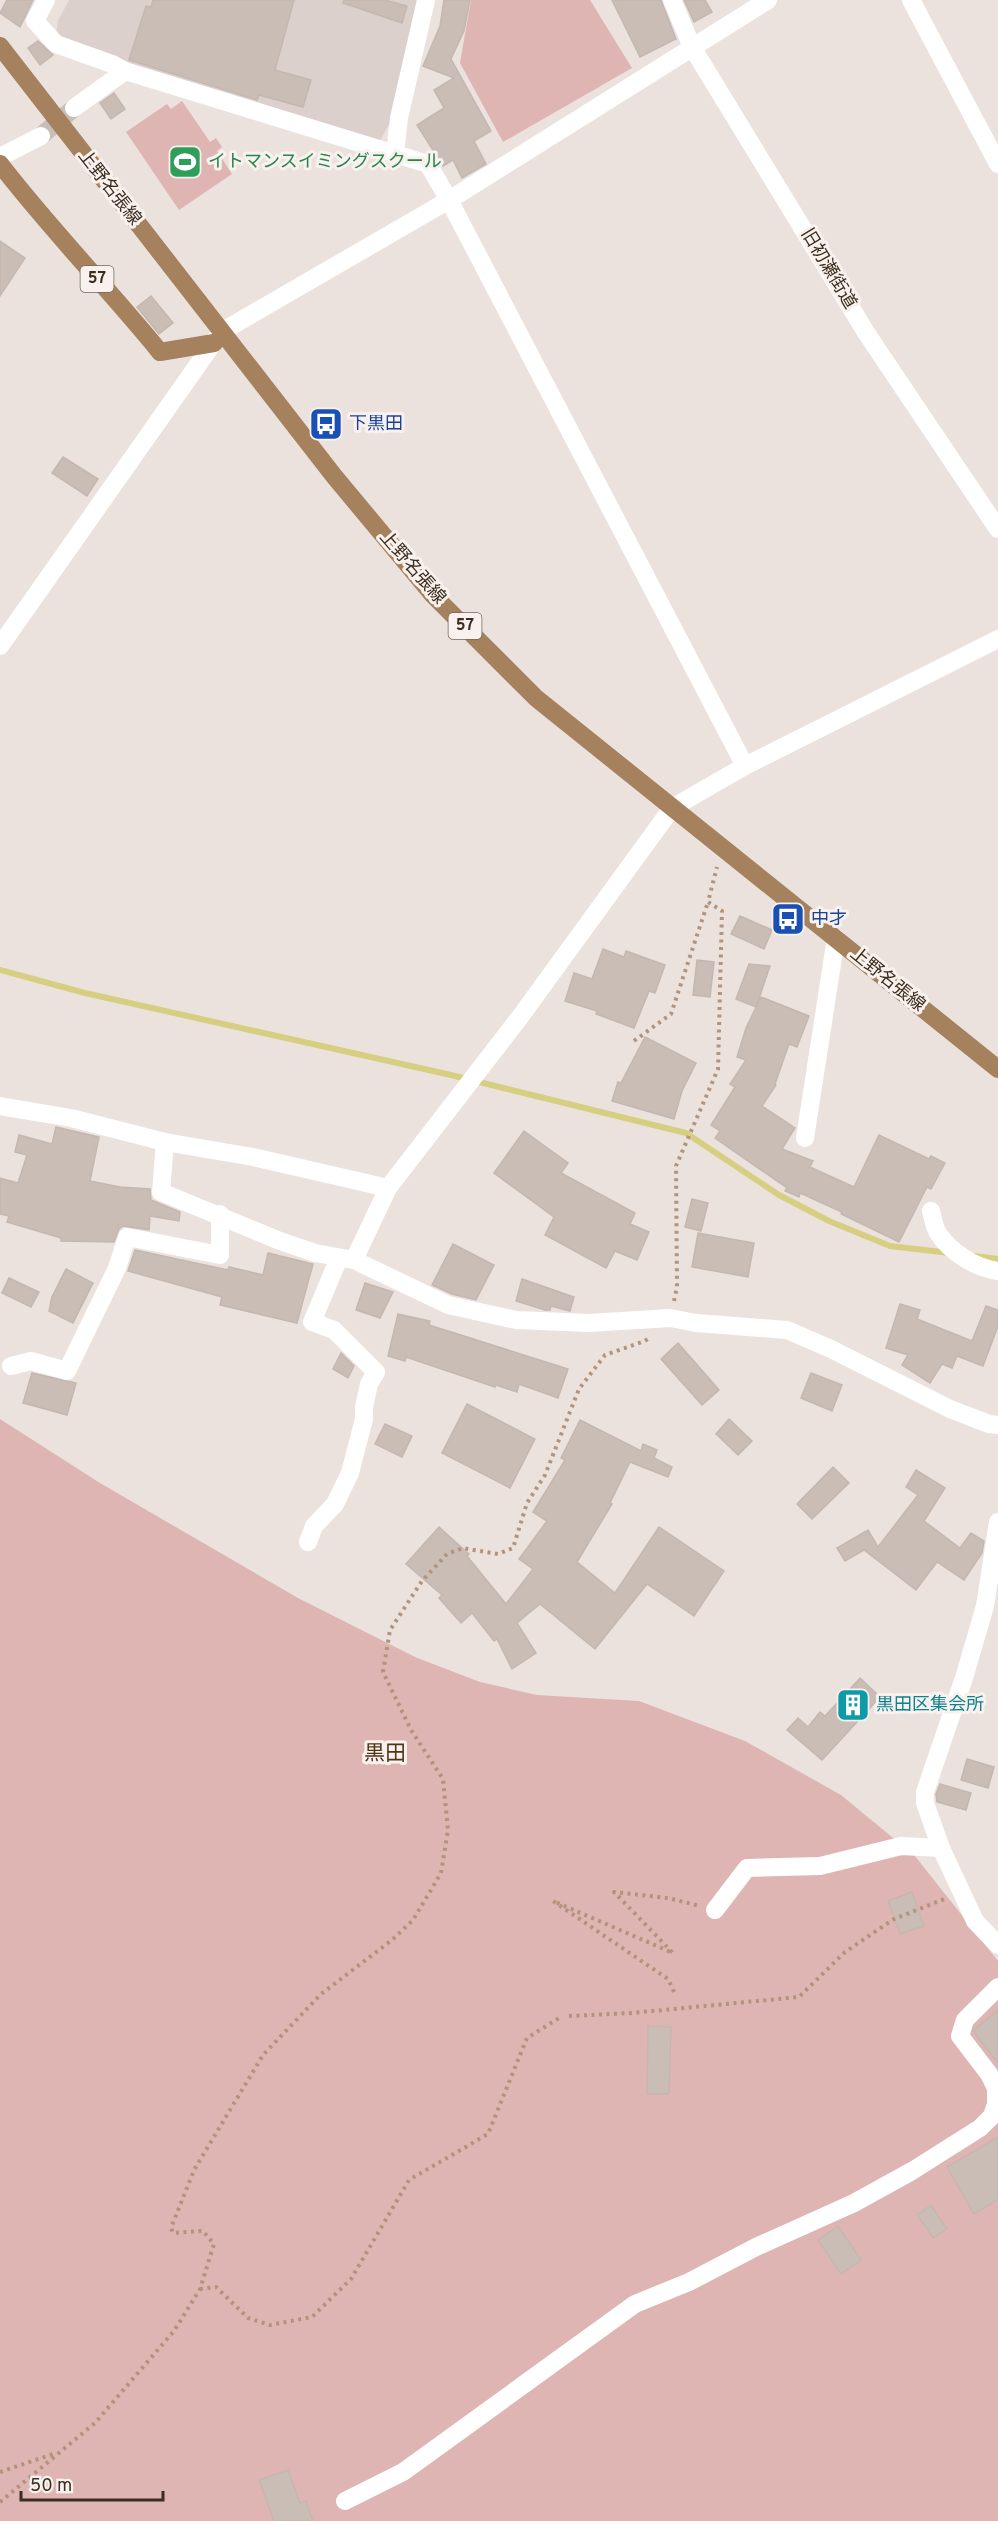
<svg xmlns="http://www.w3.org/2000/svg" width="998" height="2521" font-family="Overpass,'Noto Sans JP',sans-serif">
	<rect width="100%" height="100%" fill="#ebe2de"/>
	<polygon fill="#dbd0cc" points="69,0 419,0 393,117 380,141 113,58 56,35 58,21"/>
	<g fill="#dfb5b4">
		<polygon points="471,0 590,0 632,68 503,142 460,63"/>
		<polygon points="182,101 210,142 216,138 222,147 217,151 232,174 179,210 126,132 167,104 171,109"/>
		<polygon points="0,1419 100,1483 298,1598 415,1657 480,1682 537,1695 639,1701 745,1741 841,1795 915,1856 998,1961 998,2521 0,2521"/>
	</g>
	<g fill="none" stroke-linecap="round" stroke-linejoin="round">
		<g stroke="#d6ce80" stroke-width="6">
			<polyline points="0,970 85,993 451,1075 686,1133 779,1195 829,1221 890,1246 950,1253"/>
			<polyline points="975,1256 998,1259"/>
		</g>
	</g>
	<g fill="#c9bdb6" stroke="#c5b7b0" stroke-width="1.5">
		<polygon points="7,0 33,0 20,27 0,13"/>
		<polygon points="153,0 294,0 275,70 311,80 303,107 259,95 257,100 129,60 146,6 151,7"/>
		<polygon points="344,0 385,0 407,6 402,23 343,3"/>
		<polygon points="444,0 470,0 464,31 451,59 491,131 474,141 486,164 462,178 453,160 443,166 417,125 444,108 434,90 454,78 423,66 440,26"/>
		<polygon points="612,0 661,0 676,39 640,57"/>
		<polygon points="684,0 705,0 712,12 694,22"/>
		<polygon points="38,41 53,55 40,65 28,48"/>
		<polygon points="114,93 125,109 111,119 100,103"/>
		<polygon points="0,241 25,258 0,296"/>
		<polygon points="151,296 173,323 159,334 137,307"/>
		<polygon points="63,457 98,479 87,496 52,473"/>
		<polygon points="740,916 772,930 764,949 731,934"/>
		<polygon points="603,949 624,957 626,951 665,965 655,993 649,991 634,1028 596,1014 597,1011 565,1001 574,973 592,979"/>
		<polygon points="697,960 714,962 710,997 693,995"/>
		<polygon points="749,964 770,966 756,1007 736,999"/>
		<polygon points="761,997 809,1016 797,1047 789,1044 775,1084 776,1085 762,1106 795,1128 782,1149 813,1161 810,1167 854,1187 879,1135 929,1159 931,1156 945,1163 931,1189 927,1187 899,1242 841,1214 842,1212 800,1193 799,1197 785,1191 787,1188 715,1138 720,1131 711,1125 735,1087 730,1084 746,1060 737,1057 746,1028"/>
		<polygon points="645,1037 696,1063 682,1091 674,1119 612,1101 618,1082 621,1083"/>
		<polygon points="56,1127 99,1137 90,1181 120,1187 150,1189 151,1200 180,1212 179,1221 150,1216 149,1230 123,1226 119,1229 114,1242 61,1241 61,1238 7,1222 9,1216 0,1214 0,1178 18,1183 27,1155 15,1152 19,1135 52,1144"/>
		<polygon points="524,1131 568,1163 561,1173 635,1213 630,1224 649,1232 637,1260 615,1251 606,1268 545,1235 554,1217 494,1173"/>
		<polygon points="692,1199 708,1203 701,1231 685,1227"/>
		<polygon points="698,1233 754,1243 748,1277 692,1267"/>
		<polygon points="453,1244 494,1265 476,1300 452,1294 432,1285"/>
		<polygon points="135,1250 228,1270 229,1267 263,1275 268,1253 313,1264 297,1323 220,1305 222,1297 128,1271"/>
		<polygon points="66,1269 93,1283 73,1323 49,1311 52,1297"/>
		<polygon points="9,1278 39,1292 31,1307 2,1293"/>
		<polygon points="522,1279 574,1297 570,1311 551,1306 550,1310 545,1310 516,1301"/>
		<polygon points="365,1283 393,1292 380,1318 356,1310"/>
		<polygon points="900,1304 920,1310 917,1319 972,1341 986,1306 998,1310 998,1326 983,1366 957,1356 952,1368 942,1364 930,1383 902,1365 908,1355 886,1348"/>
		<polygon points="398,1314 430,1321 429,1325 568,1369 558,1398 519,1384 517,1392 496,1385 495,1387 406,1357 405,1361 388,1356"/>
		<polygon points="678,1343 719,1390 702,1405 661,1359"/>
		<polygon points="341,1353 354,1366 348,1378 333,1369"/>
		<polygon points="32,1373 76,1383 67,1415 23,1403"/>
		<polygon points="811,1373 842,1385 832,1411 801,1398"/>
		<polygon points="467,1404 535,1439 510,1488 442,1453"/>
		<polygon points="729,1419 752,1441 738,1455 716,1434"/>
		<polygon points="580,1420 641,1451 643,1444 657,1450 654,1458 672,1467 668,1477 630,1462 610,1503 612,1504 577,1562 615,1593 659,1527 724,1571 694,1616 647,1584 595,1649 540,1604 517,1623 536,1653 512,1669 497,1639 494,1641 472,1613 461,1623 439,1598 442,1595 406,1564 439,1527 469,1554 467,1556 506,1604 533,1569 519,1559 547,1521 533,1512 565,1460 561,1458"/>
		<polygon points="385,1424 412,1436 402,1457 375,1444"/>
		<polygon points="833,1467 849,1483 812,1519 797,1504"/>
		<polygon points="916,1470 945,1488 924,1521 960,1548 971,1533 984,1541 982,1553 964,1580 937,1562 916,1590 864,1550 845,1561 837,1548 868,1530 878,1547 918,1495 906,1487"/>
		<polygon points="860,1678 880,1697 822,1760 787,1730 798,1718 808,1727 820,1712 825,1716"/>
		<polygon points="967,1759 994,1767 988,1788 961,1780"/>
		<polygon points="940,1784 971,1793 966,1810 937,1802 936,1794"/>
		<polygon points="912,1892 924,1926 900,1934 888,1901"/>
		<polygon points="998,2010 998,2063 973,2031"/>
		<polygon points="648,2026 671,2027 669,2094 647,2094"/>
		<polygon points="998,2137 998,2200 974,2214 947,2167"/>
		<polygon points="931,2205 947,2229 933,2238 917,2215"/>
		<polygon points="838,2226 861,2260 841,2274 818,2240"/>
		<polygon points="288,2470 300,2503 306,2501 313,2521 274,2521 259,2480"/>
	</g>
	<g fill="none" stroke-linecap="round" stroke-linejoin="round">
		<polyline stroke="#c8beb8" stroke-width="18" stroke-dasharray="18 9" stroke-linecap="butt" points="41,136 74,108"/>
		<g stroke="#b2937b" stroke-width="4" stroke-dasharray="3 4.5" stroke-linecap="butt">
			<polyline points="634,1041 671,1014 708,902"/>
			<polyline points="674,1301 677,1287 676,1166 718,1069 722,911 708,902 717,867"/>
			<polyline points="674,1992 668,1979 553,1901 673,1953 614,1892 668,1898 700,1906"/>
			<polyline points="569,2016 632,2013 799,1997 845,1952 894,1919 947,1898"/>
			<polyline points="200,2289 216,2287 248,2318 270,2325 312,2317 351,2279 409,2180 488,2134 527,2038 559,2018"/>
			<polyline points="0,2472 56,2453"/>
			<polyline points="0,2502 95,2423 174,2331 200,2289 214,2244 203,2231 173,2233 171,2228 194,2170 263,2055 321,1994 392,1940 413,1920 441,1873 448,1830 443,1779 411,1730 383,1672 390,1630 422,1581 447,1554 463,1548 498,1554 513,1548 527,1503 545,1475 579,1389 605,1355 645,1341 649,1338"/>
		</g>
		<g stroke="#fff" stroke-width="18">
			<polyline points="46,0 35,21 56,44 112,64 125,71 428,164 449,200 745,766"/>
			<polyline points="672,0 692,47 867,334 998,529"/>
			<polyline points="911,0 998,164"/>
			<polyline points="74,108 125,71"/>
			<polyline points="395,154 399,118 426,0"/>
			<polyline points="0,157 41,136"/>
			<polyline points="0,646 221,332 449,200 768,0"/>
			<polyline points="0,1106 71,1118 165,1142 253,1157 388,1188"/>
			<polyline points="805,1138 836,938"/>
			<polyline points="165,1142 161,1192 280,1241 315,1253 354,1260 448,1305 516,1320 589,1323 670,1318 696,1323 787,1330 831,1349 950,1409 989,1424 998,1425"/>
			<path d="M931,1211c2,7 3,16 7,22 13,20 38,35 60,38"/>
			<polyline points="354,1260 388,1188 520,1017 672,808 745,766 998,639"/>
			<polyline points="11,1366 31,1361 67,1371 117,1268 127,1237 220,1255 220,1214"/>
			<polyline points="998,1522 985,1606 964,1678 925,1792 925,1803 941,1848 975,1921 998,1945"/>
			<polyline points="308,1542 314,1526 335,1504 350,1473 364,1419 364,1407 369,1384 376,1372 334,1330 312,1322 339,1258"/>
			<polyline points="715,1910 747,1868 820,1866 901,1846 941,1848"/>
			<polyline points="345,2501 403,2472 635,2304 689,2282 756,2247 854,2203 912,2171 980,2128 992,2116 996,2104 996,2088 989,2074 960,2036 965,2020 998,1987"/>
		</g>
		<g stroke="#a5815e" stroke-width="18">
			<polyline points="0,46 334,476 433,595 536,698 998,1069"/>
			<path d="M0,164c50,65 108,124 160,188l54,-9"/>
		</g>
	</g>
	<defs>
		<symbol id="stadium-square" viewBox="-11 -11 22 22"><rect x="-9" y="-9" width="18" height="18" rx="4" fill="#2e9e5b" stroke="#f8f1ee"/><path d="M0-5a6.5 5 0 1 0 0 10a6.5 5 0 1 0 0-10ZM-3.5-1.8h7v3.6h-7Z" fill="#fff"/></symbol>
		<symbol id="bus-square" viewBox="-11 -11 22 22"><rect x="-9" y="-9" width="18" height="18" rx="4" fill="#1a4fb4" stroke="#f8f1ee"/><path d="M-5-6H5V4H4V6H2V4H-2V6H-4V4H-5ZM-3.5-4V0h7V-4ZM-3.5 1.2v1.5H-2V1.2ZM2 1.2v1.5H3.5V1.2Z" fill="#fff"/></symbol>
		<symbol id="building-square" viewBox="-11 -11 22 22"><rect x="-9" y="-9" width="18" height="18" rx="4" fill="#0f9aa8" stroke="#f8f1ee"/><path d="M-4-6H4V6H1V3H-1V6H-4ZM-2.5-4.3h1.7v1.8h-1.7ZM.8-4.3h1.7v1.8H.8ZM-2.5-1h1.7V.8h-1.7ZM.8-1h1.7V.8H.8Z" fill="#fff"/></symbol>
	</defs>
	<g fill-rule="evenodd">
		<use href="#stadium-square" x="166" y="143" width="38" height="38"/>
		<use href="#bus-square" x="307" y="405" width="38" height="38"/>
		<use href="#bus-square" x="769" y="900" width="38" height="38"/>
		<use href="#building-square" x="834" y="1686" width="38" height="38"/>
	</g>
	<g text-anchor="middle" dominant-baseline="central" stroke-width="6" stroke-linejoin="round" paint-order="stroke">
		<g fill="#f8f1ee" stroke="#74685c" stroke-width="1.5">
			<rect x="80.5" y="266" width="33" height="26" rx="4.5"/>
			<rect x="448.5" y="613" width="33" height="26" rx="4.5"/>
		</g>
		<g font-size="16" font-weight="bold" fill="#3c2d1e">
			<text x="97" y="279">57</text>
			<text x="465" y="626">57</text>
		</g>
		<g font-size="18" fill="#27864d" stroke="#f8f1ee" text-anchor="start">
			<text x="208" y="162">イトマンスイミングスクール</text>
		</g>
		<g font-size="18" fill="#3c2d1e" stroke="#f8f1ee">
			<text transform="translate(109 188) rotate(52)">上野名張線</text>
			<text transform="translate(828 269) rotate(59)">旧初瀬街道</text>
			<text transform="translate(412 568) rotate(49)">上野名張線</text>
			<text transform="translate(887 980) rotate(39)">上野名張線</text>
		</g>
		<g font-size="18" fill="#164399" stroke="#f8f1ee" text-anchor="start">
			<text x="349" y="424">下黒田</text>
			<text x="811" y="919">中才</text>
		</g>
		<g font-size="18" fill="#0d838f" stroke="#f8f1ee" text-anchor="start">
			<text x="876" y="1705">黒田区集会所</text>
		</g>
		<g font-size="21" fill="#503518" stroke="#f8f1ee">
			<text x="385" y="1754">黒田</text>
		</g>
	</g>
	<path d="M21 2491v9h142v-9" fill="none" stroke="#3c2d1e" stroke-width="3"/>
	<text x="30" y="2491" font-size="18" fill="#3c2d1e" stroke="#f8f1ee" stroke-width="4.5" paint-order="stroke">50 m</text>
</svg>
